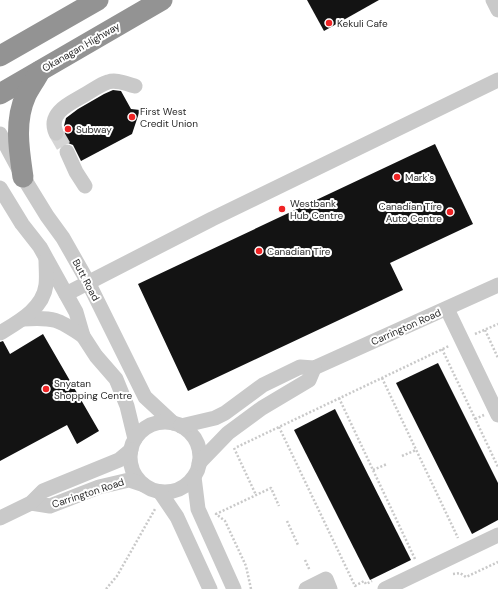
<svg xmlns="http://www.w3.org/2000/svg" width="498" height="589" font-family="'DM Sans',sans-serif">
	<rect width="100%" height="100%" fill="#fff"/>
	<g fill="#131313">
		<polygon points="307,0 379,0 324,31"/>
		<polygon points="113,90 121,91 131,109 140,110 132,134 81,161 73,145 68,143 62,145 59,144 65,135 64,126 66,118 78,109 104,94"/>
		<polygon points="435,144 473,224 390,263 403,290 188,391 138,284"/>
		<polygon points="43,334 99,431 77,444 67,425 0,461 0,342 3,341 10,354"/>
		<polygon points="438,363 498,483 498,520 472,534 396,383"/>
		<polygon points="335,409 411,560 370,580 294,430"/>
	</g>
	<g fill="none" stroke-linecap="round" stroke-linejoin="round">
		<polyline stroke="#d5d5d5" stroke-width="15" stroke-dasharray="15 8" stroke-linecap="butt" points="56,133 67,152"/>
		<g stroke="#c9c9c9" stroke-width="2.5" stroke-dasharray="2 2" stroke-linecap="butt">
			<polyline points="485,330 498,358"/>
			<polyline points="475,334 498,324"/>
			<polyline points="442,349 498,467"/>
			<polyline points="382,378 458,538"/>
			<polyline points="339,398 415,559"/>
			<polyline points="475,419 484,415"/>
			<polyline points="279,427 355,586 364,581 366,584 372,581"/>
			<polyline points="237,447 449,346"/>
			<polyline points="234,448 256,495"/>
			<polyline points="402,456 416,450"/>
			<polyline points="373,470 387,464"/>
			<polyline points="287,521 298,545"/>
			<polyline points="305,560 310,571"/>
			<polyline points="453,574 460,573 466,577 498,562"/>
			<polyline points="106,589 117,576 155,509"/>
			<polyline points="251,589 246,566 225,521 216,514 271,488 279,506"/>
		</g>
		<g stroke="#c9c9c9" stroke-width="15">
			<polyline points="493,0 498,10"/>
			<path d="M56,133c-9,-21 15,-30 30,-39 7,-4 15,-10 22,-12 9,-3 18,2 27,4"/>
			<polyline points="0,134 23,177 47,216 63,238 88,282 145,397 173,423"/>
			<polyline points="67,152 76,172 85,186"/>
			<polyline points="0,188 22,224 40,247 66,294 76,312 83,336 96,356 116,379 127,406 135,439"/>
			<polyline points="66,294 212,219 498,80"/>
			<polyline points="447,309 498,415"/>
			<path d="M23,319c31,-2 35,0 60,17"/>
			<path d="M0,333c18,-11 43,-24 46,-48 1,-8 0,-17 0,-25"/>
			<circle cx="165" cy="457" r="35"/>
			<polyline points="181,426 215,418 225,413 263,385 300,367 314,368 498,285"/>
			<polyline points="199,463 228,433 262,408 309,380 314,368"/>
			<polyline points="194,477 198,509 234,589"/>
			<polyline points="160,492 177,517 210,589"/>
			<polyline points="31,503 50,506 99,487 129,480 144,485"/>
			<polyline points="0,518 31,503 43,491 119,460 131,450"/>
			<polyline points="306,589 326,579 330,589"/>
			<polyline points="385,589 498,535"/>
		</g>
		<g stroke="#939393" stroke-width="21">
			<polyline points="0,56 98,0"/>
			<polyline points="0,94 162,0"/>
			<path d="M23,177c-4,-27 -9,-56 3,-82 4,-8 10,-16 14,-24"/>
		</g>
	</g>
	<g fill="#ef2324" stroke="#fff" stroke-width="1.5">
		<circle cx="329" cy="23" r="4"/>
		<circle cx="132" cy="117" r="4"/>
		<circle cx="68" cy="129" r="4"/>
		<circle cx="397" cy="177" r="4"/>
		<circle cx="282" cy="209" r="4"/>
		<circle cx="450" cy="212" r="4"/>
		<circle cx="259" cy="251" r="4"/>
		<circle cx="46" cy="389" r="4"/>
	</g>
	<g text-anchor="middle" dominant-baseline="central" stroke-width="4" stroke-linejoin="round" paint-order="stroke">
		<g font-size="10" fill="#2c2c2c" stroke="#fff" text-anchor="start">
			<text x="337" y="23">Kekuli Cafe</text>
			<text x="140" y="111">First West<tspan x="140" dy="12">Credit Union</tspan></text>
			<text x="76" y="129">Subway</text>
			<text x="405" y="177">Mark's</text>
			<text x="290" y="203">Westbank<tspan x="290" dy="12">Hub Centre</tspan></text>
			<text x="442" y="206" text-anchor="end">Canadian Tire<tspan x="442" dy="12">Auto Centre</tspan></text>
			<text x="267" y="251">Canadian Tire</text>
			<text x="54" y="383">Snyatan<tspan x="54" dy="12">Shopping Centre</tspan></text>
		</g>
		<g font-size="10" fill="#2c2c2c" stroke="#fff">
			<text transform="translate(81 47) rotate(-30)">Okanagan Highway</text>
			<text transform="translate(86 280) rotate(62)">Butt Road</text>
			<text transform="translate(406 327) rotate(-24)">Carrington Road</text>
			<text transform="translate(88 493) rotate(-18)">Carrington Road</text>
		</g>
	</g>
</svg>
